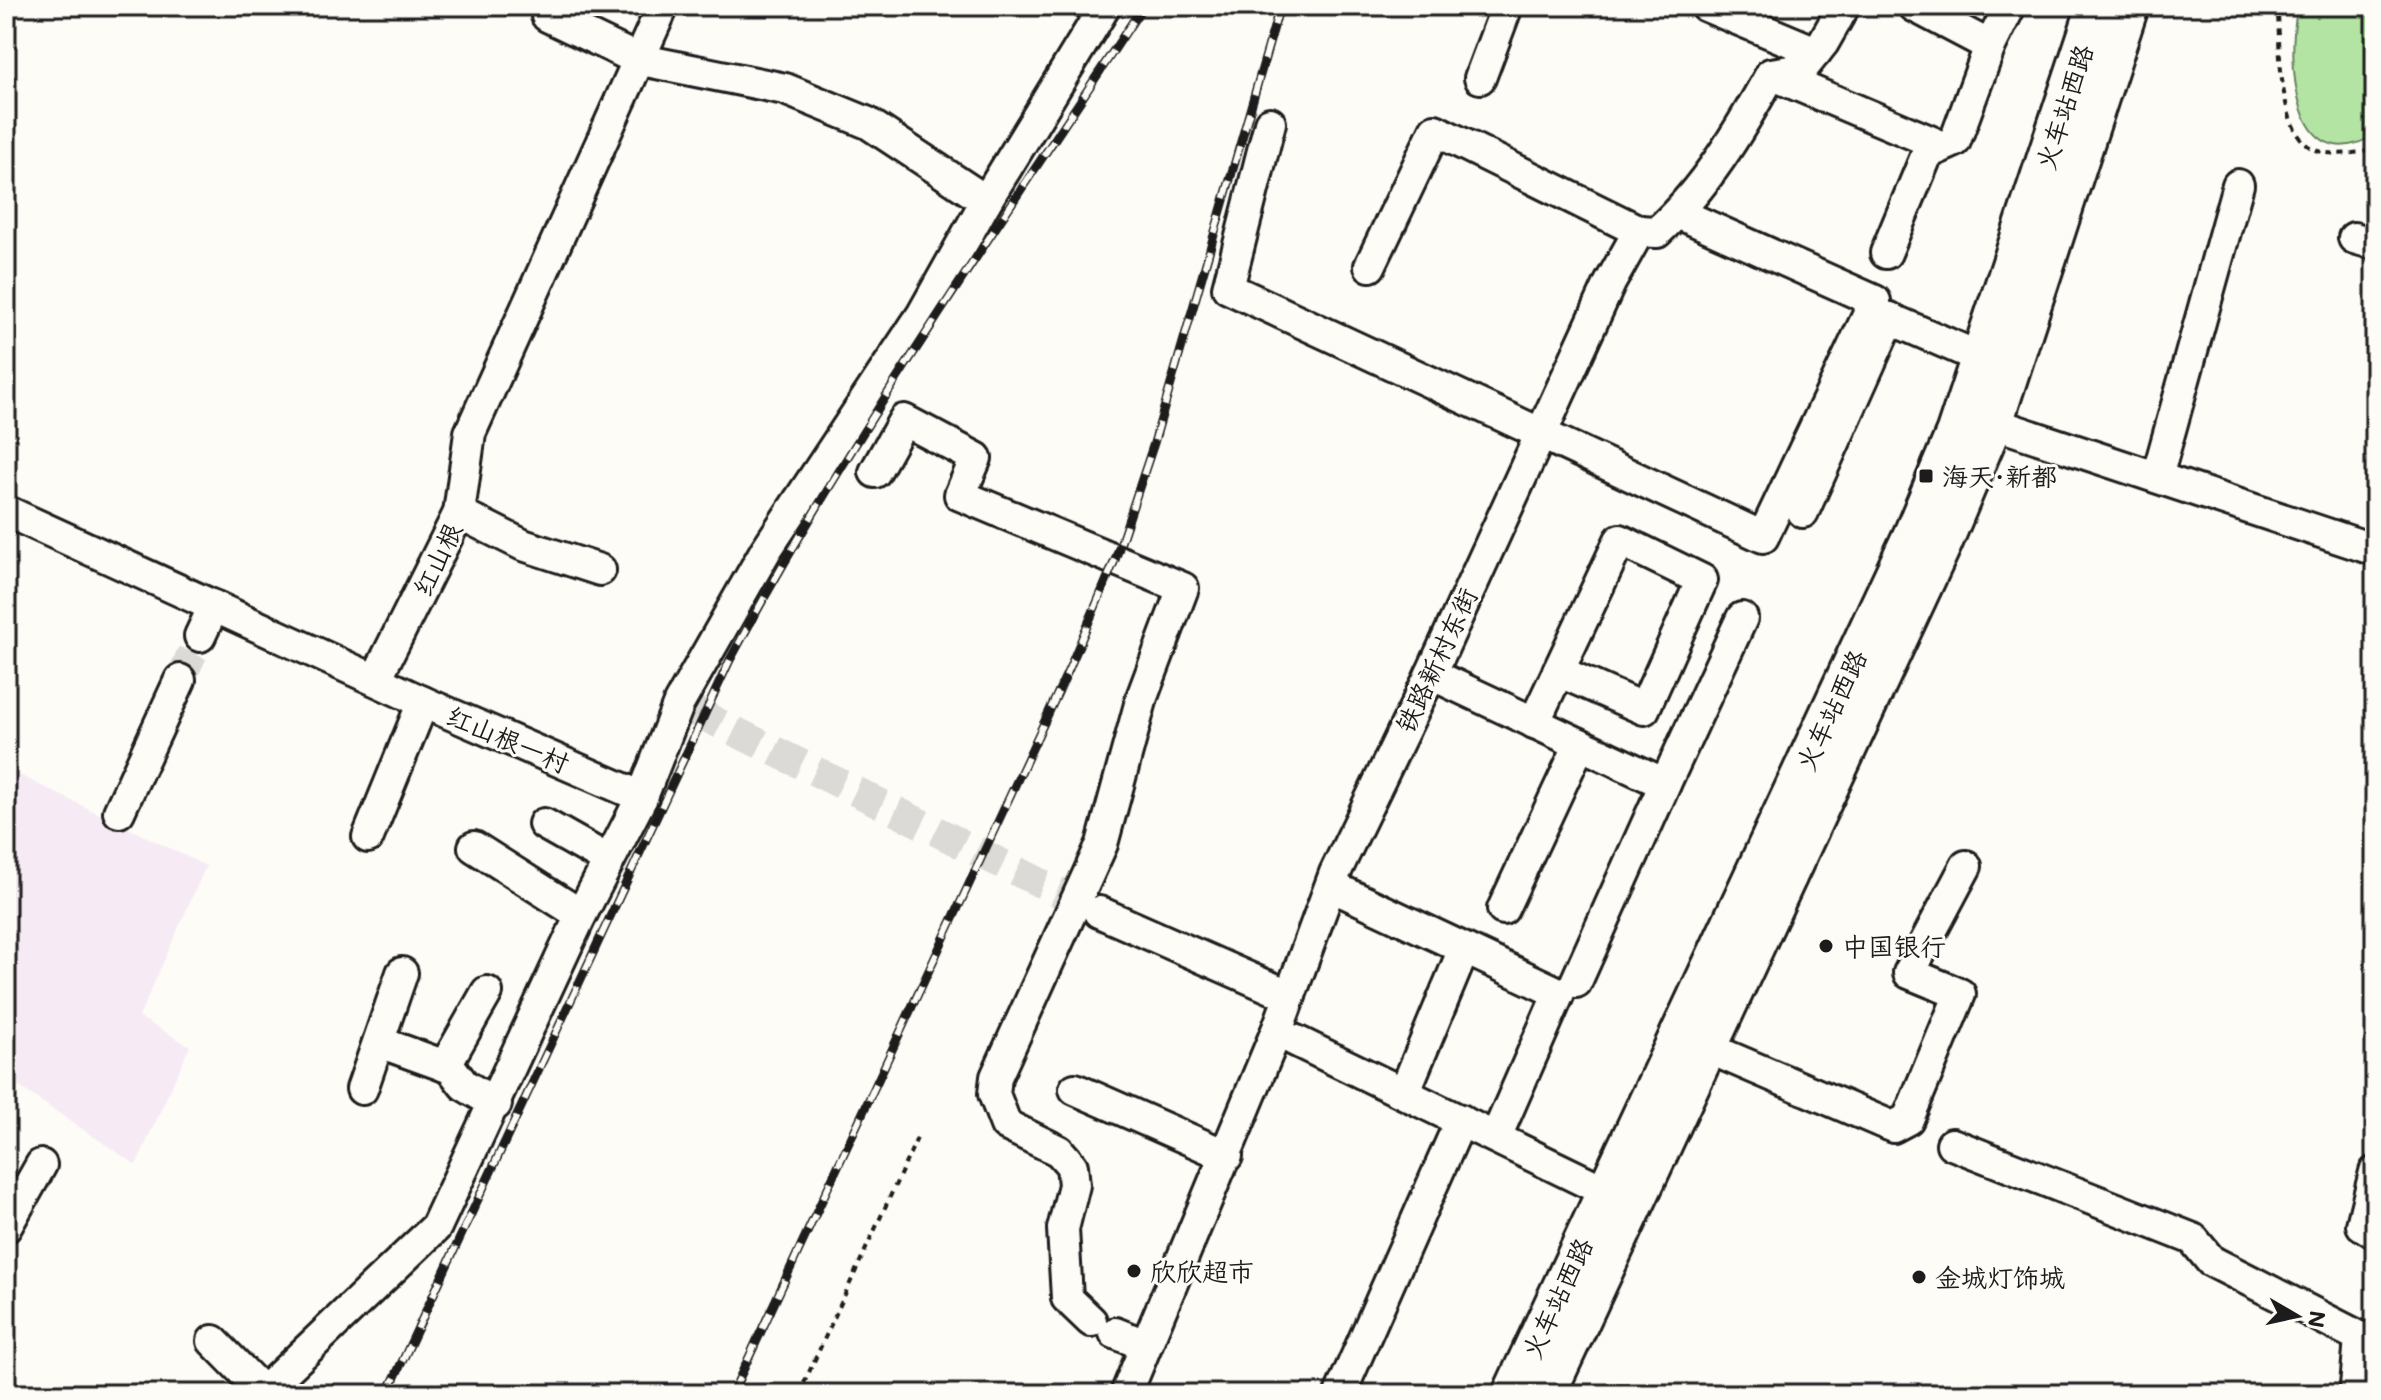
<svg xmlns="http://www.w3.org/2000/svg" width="2381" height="1400" font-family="Mali,'LXGW WenKai TC',sans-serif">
	<rect width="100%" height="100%" fill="#fdfcf7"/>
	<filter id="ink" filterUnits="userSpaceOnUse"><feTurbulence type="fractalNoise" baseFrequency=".0125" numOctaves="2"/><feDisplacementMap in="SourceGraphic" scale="16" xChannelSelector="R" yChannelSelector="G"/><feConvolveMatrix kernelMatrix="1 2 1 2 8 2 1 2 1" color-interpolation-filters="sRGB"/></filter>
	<g filter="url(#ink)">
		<polygon fill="#f6ebf5" points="7,769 206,866 139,1017 190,1046 136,1165 6,1078"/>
		<path fill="#b3e4a4" stroke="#688060" stroke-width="2" d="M2298,6h77v129c-83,48 -89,-79 -77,-129z"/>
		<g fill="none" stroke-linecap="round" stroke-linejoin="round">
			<g stroke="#dbdad6" stroke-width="30" stroke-dasharray="30 15" stroke-linecap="butt">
				<polyline points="180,680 200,636"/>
				<polyline points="694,711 1099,912"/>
			</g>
			<defs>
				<g id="minor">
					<polyline points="548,6 547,16 637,59 785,89 868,123 986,201"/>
					<polyline points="1706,6 1816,52"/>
					<polyline points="1914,6 1990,46 2010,6"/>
					<polyline points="1771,74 1932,142 1886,253"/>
					<polyline points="1480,78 1507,6"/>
					<polyline points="1270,123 1228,288 1763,537 1875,301 1678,213"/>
					<polyline points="1928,153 1955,141 1990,46"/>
					<polyline points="2354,238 2375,244"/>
					<polyline points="1370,266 1435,130 1639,231"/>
					<polyline points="1872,311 1981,358"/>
					<polyline points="1975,417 2375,550"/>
					<polyline points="875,472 904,420 976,458 960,495 1183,588 1142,697 1102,844 996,1077 994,1094 1006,1125 1059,1151 1072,1166 1074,1185 1063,1229 1067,1298 1091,1321"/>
					<polyline points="2157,477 2238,185"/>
					<polyline points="6,511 423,702 642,797"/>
					<polyline points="1803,512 1890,318"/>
					<polyline points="459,513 523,545 600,570"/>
					<polyline points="200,636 214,606"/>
					<polyline points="1431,674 1665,784 1742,618"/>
					<polyline points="376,679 459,513 470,433 663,6"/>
					<polyline points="1534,723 1620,540 1702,580 1644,709 1558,671"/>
					<polyline points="119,812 180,680"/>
					<polyline points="544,824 608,860"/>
					<polyline points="368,837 423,702"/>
					<polyline points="474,847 581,915"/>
					<polyline points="1331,886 1559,993 1496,1137"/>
					<polyline points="1503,909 1580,744"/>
					<polyline points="1099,912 1290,996"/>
					<polyline points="1576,982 1665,784"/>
					<polyline points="1294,1040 1607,1192"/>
					<polyline points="379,1042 451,1068 464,1085 496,1104"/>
					<polyline points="1708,1048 1893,1127 1908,1119 1960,994 1909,973 1966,866"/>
					<polyline points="445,1066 487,992"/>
					<polyline points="362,1089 402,973"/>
					<polyline points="1075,1089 1227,1156"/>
					<polyline points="1404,1093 1464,949"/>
					<polyline points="1952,1144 2193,1239 2211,1261 2360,1337 2356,1387 2361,1394"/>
					<polyline points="2375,1172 2362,1225 2375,1233"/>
					<polyline points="6,1227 41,1165"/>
					<polyline points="1115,1333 1145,1345"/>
					<polyline points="213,1341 263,1392"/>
					<polyline points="261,1394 436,1227 581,915 642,797 679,703 766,550 922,315 986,201 1105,6"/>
					<path d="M1126,1394l152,-366 57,-155 96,-199 179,-391 29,-52 18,1c48,-43 83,-102 114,-158l31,-5 21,-26 21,-37"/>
					<polyline points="1340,1394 1461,1120"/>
				</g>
				<g id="major">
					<polyline points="1512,1394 1914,532 1956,432 2097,6"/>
					<polyline points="1546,1394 1942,544 1993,423 2129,6"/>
				</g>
			</defs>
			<use href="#minor" stroke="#1c1c1c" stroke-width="36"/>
			<use href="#major" stroke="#1c1c1c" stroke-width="44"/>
			<g stroke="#1c1c1c" stroke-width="4" stroke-dasharray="6 6" stroke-linecap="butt">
				<path d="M2281,6l-3,8c2,35 0,117 35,135 17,8 44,4 62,1"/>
				<polyline points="799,1394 918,1136"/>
			</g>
			<use href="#minor" stroke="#fdfcf7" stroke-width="30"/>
			<use href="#major" stroke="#fdfcf7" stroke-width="38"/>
			<defs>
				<g id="rail">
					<path d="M387,1394l343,-734c122,-227 272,-439 413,-654"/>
					<polyline points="732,1394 1069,669 1115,560 1154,443 1280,6"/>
				</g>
			</defs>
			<use href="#rail" stroke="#1c1c1c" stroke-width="9"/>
			<use href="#rail" stroke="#fdfcf7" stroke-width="6" stroke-dasharray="18" stroke-linecap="butt"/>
		</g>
	</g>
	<g fill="#1c1c1c" stroke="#fdfcf7" stroke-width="3">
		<rect x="1918" y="468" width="16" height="16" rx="4"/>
		<circle cx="1826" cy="946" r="8"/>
		<circle cx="1134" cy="1271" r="8"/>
		<circle cx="1919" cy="1277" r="8"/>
	</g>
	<g text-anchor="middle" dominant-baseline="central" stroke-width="6" stroke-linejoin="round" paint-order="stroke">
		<g font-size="26" fill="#1c1c1c" stroke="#fdfcf7">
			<text transform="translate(2064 107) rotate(-72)">火车站西路</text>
			<text transform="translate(437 559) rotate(-64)">红山根</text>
			<text transform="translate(1436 660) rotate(-65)">铁路新村东街</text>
			<text transform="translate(1831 710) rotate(-65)">火车站西路</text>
			<text transform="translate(508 739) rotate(23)">红山根一村</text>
			<text transform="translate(1557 1298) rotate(-65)">火车站西路</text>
		</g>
		<g font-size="26" fill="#1c1c1c" stroke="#fdfcf7" text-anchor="start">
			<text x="1942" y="476">海天·新都</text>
			<text x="1842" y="946">中国银行</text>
			<text x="1150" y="1271">欣欣超市</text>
			<text x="1935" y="1277">金城灯饰城</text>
		</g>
	</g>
	<rect width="2381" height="1400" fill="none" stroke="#fdfcf7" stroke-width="32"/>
	<rect x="16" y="16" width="2349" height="1368" fill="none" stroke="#1c1c1c" stroke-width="3" filter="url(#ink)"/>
	<g transform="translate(2297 1316) rotate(99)" stroke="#fdfcf7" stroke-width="6" paint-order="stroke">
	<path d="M0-6L14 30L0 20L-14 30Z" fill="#1c1c1c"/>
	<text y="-12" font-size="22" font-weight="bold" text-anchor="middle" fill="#1c1c1c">N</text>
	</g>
</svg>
